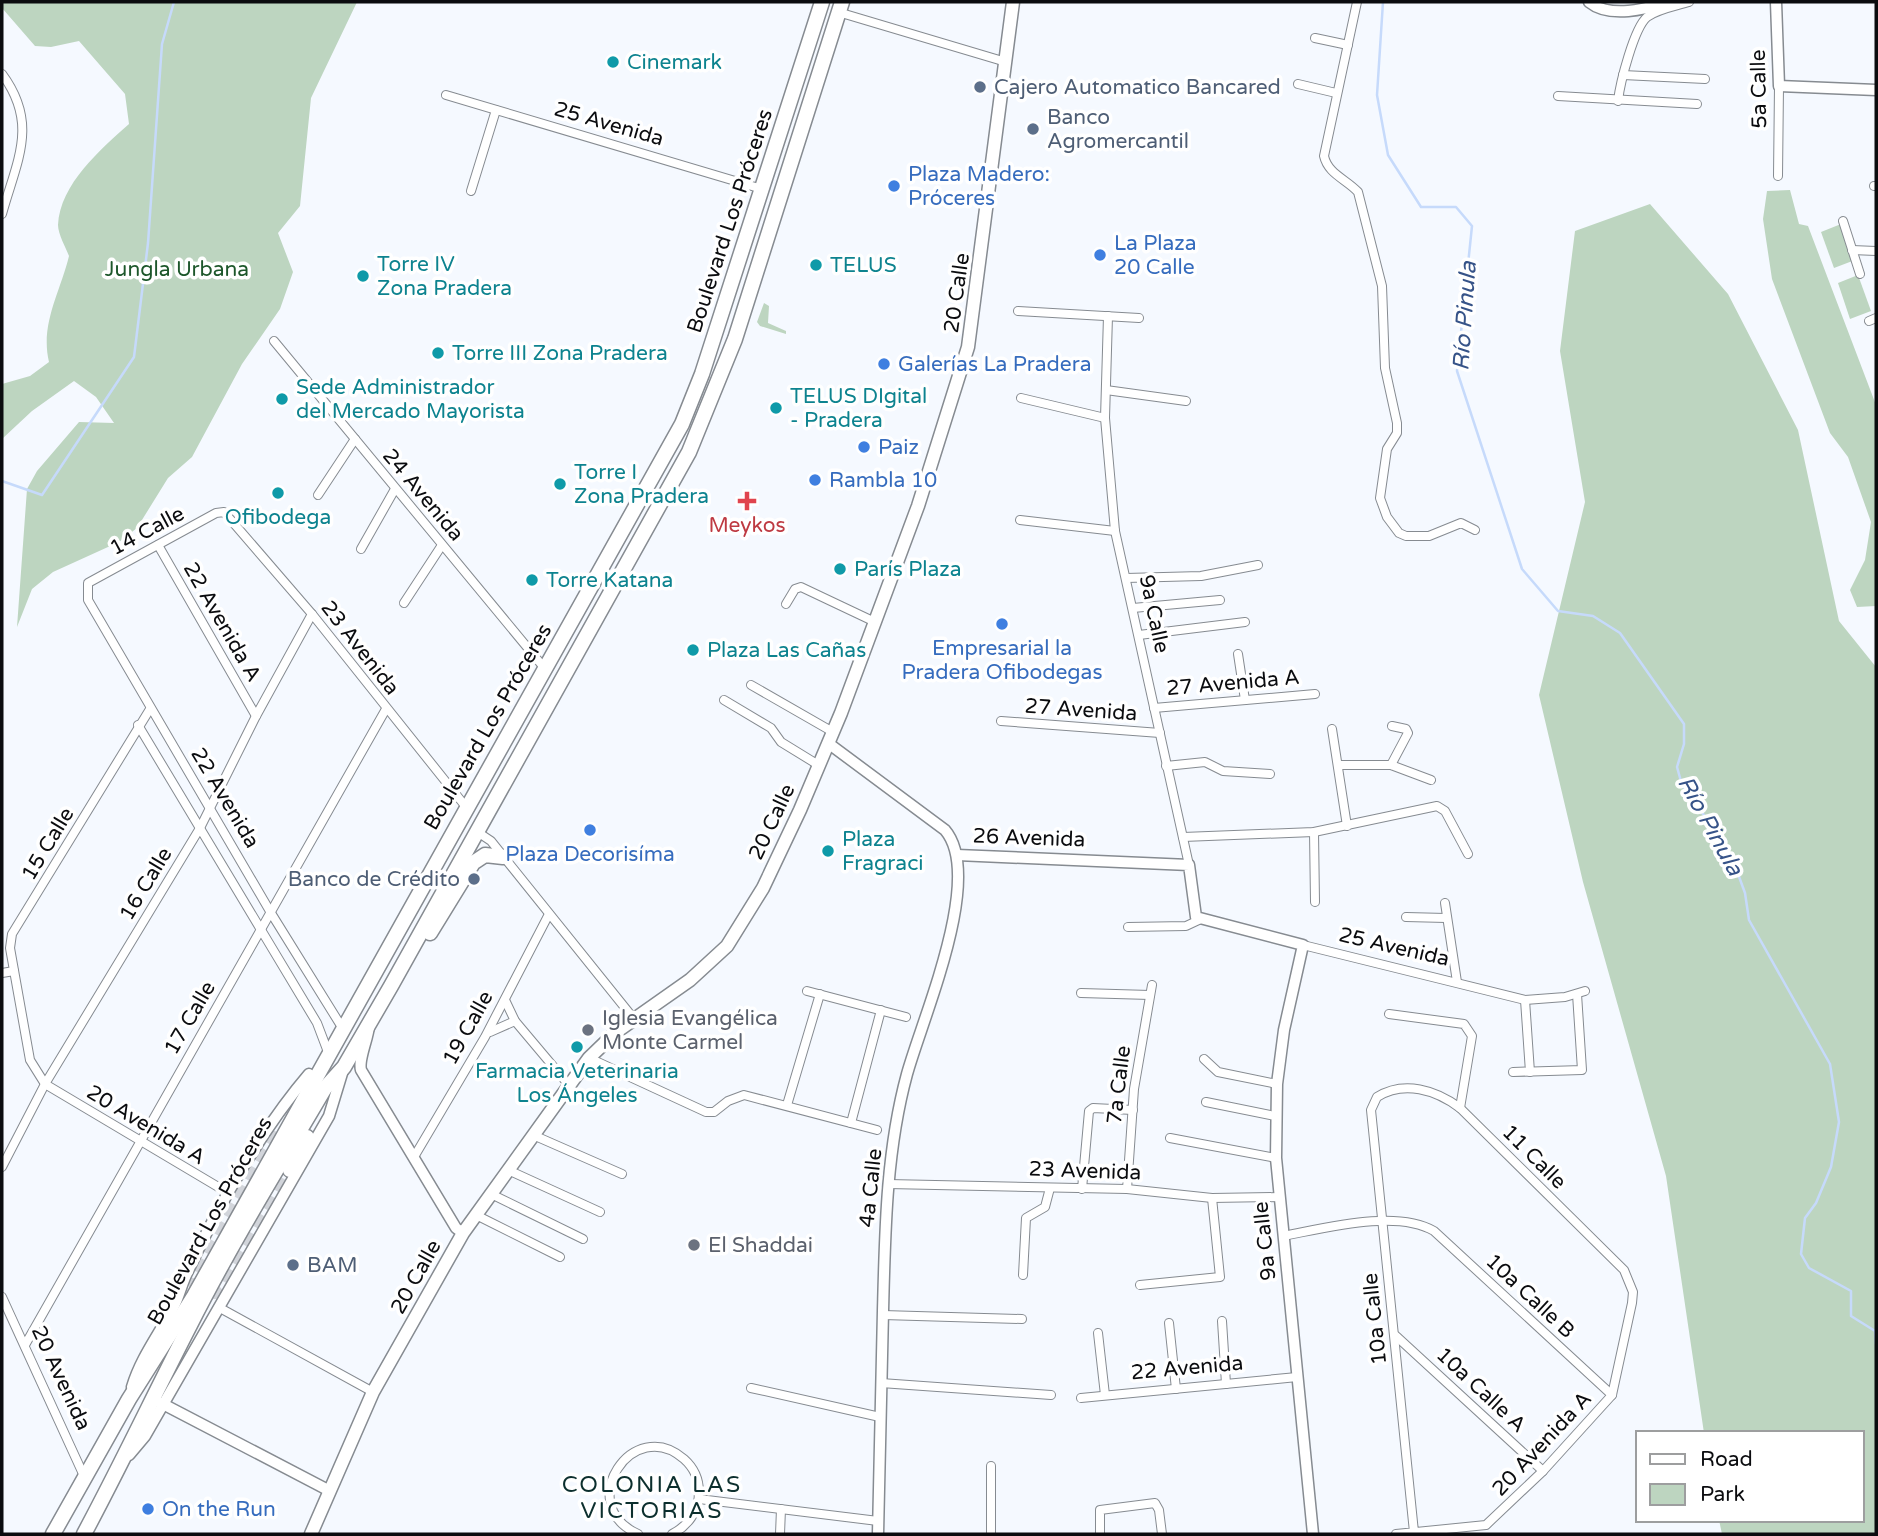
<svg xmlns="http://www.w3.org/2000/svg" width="1878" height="1536" font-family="'Varela Round',sans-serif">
	<rect width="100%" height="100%" fill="#f5f9ff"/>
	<g fill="#bdd5c0">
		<path d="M2,2h355l-46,96 -11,108 -22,27 15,39 -13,37 -38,55 -50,93 -24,21 -31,50 -18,14 -66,30 -21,17 -15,38 10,-138 10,-18 42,-49 35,1 -18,-26 -22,-16 -42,30 -30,28v-55l28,-8 19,-14c-9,-38 11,-69 20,-106 -3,-8 -11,-22 -11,-31 2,-41 43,-76 71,-101l-4,-30 -46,-53 -28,6 -16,-1 -33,-38z"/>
		<polygon points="1790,190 1799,224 1808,226 1876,405 1876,606 1857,607 1850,590 1865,560 1871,522 1848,457 1830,433 1772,279 1763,219 1767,191"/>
		<polygon points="1650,204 1728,294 1798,430 1839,621 1876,667 1876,1534 1722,1534 1719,1520 1862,1520 1862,1433 1704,1433 1666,1176 1583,882 1539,695 1585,502 1560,351 1575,231"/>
		<polygon points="1841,224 1855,260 1834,268 1821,232"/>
		<polygon points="1858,275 1871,311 1850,319 1838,283"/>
		<polygon points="764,303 769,306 768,323 786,331 786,334 760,326 757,322"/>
	</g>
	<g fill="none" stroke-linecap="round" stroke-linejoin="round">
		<g stroke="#c6dafb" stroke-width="2.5">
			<polyline points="1383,2 1377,95 1388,155 1421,207 1456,207 1472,226 1457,371 1522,569 1558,611 1593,616 1620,633 1684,724 1684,744 1677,767 1682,785 1722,840 1734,863 1745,893 1749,920 1830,1064 1839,1122 1831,1167 1816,1203 1805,1218 1801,1254 1809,1268 1851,1291 1851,1316 1875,1331 1876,1344"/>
			<polyline points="2,481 42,495 134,357 148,243 162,44 174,2"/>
		</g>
		<polyline stroke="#d2d5db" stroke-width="14" stroke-dasharray="14 7" stroke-linecap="butt" points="275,1131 197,1271 194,1280 197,1287 215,1292 224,1284 290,1170"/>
		<defs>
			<g id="minor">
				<path d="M1357,2l-33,154c4,18 22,23 34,36l24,94 3,82 12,55v10l-10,16 -7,49 7,19 12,16 7,3h23l32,-13 14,7"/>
				<polyline points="838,12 1006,62"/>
				<polyline points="1315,38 1348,45"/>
				<path d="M2,74c37,50 15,86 0,140"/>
				<polyline points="1623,75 1705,79"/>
				<polyline points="1298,84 1336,93"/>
				<polyline points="446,95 762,189"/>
				<polyline points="1558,96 1697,104"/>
				<path d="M1618,101c2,-18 16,-73 29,-84 11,-8 29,-11 42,-15"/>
				<polyline points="1778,176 1779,86"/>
				<polyline points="1874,186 1876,186"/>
				<polyline points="471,191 496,110"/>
				<polyline points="1843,221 1860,274"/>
				<polyline points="1852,250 1876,251"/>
				<polyline points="1018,311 1139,318"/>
				<polyline points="1108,316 1105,418 1115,531 1189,865"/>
				<polyline points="1869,321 1876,318"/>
				<polyline points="274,341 546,670"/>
				<polyline points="1106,390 1186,401"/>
				<polyline points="1021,398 1105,418"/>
				<polyline points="318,495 355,439"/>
				<polyline points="1020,520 1115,531"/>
				<polyline points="158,545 256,716"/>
				<polyline points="361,549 395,489"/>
				<polyline points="1126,578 1201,576 1258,565"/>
				<polyline points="404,603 442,545"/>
				<polyline points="786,604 795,589 801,587 875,622"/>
				<polyline points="1133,608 1220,600"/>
				<polyline points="1139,635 1245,622"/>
				<polyline points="1238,654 1245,700"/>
				<polyline points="751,685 833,732"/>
				<polyline points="724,700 771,728 781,742 820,766"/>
				<polyline points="1154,708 1315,694"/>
				<polyline points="150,709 12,934 10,948 30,1060 45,1084 230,1194"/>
				<polyline points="1001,721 1160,733"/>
				<polyline points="138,725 317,1023 328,1052"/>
				<polyline points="1332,729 1347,826"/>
				<polyline points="1338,765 1391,765 1431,780"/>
				<polyline points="1391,765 1408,733 1406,729 1392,726"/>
				<polyline points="1166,766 1205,762 1223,771 1270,774"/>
				<polyline points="476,831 491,841 634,1019"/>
				<polyline points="1314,832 1315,902"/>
				<polyline points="1183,837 1314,832 1437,806 1445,811 1468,854"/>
				<polyline points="1445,903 1457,982"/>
				<polyline points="1406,917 1446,918"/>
				<polyline points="1128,927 1186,926 1201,919"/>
				<polyline points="1303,945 1525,1000 1565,997 1585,991"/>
				<polyline points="2,973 14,971"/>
				<polyline points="807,991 906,1017"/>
				<polyline points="1081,993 1150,995"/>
				<polyline points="505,1000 515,1021 568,1084"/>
				<polyline points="1525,1000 1530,1072"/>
				<polyline points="1389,1014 1464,1024 1472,1036 1460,1108"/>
				<polyline points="343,1029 271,913 88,600 88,583 216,513 224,512 312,614 466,807"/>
				<polyline points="490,1032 515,1021"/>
				<polyline points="589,1058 706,1112 714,1112 728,1101 744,1095 877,1130"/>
				<polyline points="1204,1059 1218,1072 1277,1084"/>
				<polyline points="1513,1072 1582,1070 1577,994"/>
				<polyline points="1206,1102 1275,1116"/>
				<polyline points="787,1105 820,994"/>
				<polyline points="851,1123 881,1010"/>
				<polyline points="533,1135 622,1174"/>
				<polyline points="1170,1138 1276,1158"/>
				<polyline points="414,1157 485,1037 549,914"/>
				<polyline points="2,1167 45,1084 200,828 256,716 312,614"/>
				<polyline points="508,1170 600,1212"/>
				<polyline points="888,1184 1127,1189 1212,1198 1280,1197"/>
				<polyline points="1082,1189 1089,1111 1093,1108 1133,1110"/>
				<polyline points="1127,1189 1134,1089 1152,985"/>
				<polyline points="491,1194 583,1239"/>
				<polyline points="476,1215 560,1257"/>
				<path d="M1283,1236c43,-8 113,-27 151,-5l178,164"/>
				<polyline points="1023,1275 1026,1218 1045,1207 1050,1188"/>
				<polyline points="1140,1285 1220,1277 1212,1198"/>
				<polyline points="2,1297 84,1476"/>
				<polyline points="220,1308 373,1392"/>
				<polyline points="883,1315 1022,1319"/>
				<polyline points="1222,1321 1226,1384"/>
				<polyline points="1169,1323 1176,1389"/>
				<polyline points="1098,1333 1105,1395"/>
				<polyline points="1396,1336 1543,1471"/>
				<polyline points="25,1345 386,709"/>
				<polyline points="881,1383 1051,1395"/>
				<polyline points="751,1388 880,1417"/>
				<polyline points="1081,1398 1297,1377"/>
				<polyline points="699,1499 878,1521"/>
				<path d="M638,1534c-65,-29 -5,-120 46,-75 9,8 15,20 15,33 0,19 -11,34 -27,42"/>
				<polyline points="780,1534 781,1509"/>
				<polyline points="991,1534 991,1466"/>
				<polyline points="1100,1534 1100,1510 1155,1503 1159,1510 1162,1534"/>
				<path d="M1396,1534l90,-9 57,-54 69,-76 20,-92 1,-11 -9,-22 -164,-162c-24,-18 -56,-28 -83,-11l-6,13 43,422"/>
			</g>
			<g id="tertiary">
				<path d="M1589,2c21,17 57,7 80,0"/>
				<polyline points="1776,2 1779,86 1876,90"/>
				<path d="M828,743l117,87c40,47 -23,189 -38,244 -21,77 -22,158 -24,237 -2,75 -4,149 -5,223"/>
				<polyline points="957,855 1189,865 1196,917 1303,945 1284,1030 1277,1084 1276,1158 1313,1534"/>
				<path d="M369,1026c-1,13 -11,34 -8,44l95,158 7,5"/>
				<path d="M132,1387c9,-30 28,-54 42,-81 6,-12 8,-24 14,-35 31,-67 74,-142 121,-197"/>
				<polyline points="161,1403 328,1490"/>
				<polyline points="129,1455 145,1436 329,1116 343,1070"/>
			</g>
			<polyline id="secondary" points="311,1534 373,1392 463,1233 589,1058 616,1032 690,980 727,946 763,888 800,810 841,713 918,506 968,347 1013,2"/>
			<g id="trunk">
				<polyline points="430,933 473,863 485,855 503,857"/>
				<polyline points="290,1170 307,1137"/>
				<polyline points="53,1534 129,1399 194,1296 682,424 702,374 822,2"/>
				<path d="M84,1534c37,-69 70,-139 106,-209 41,-81 89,-159 135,-237l19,-21 47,-81 298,-534 46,-113 107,-337"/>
			</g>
		</defs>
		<use href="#minor" stroke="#868b91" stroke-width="10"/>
		<use href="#tertiary" stroke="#868b91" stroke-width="13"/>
		<use href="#secondary" stroke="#868b91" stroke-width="15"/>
		<use href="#trunk" stroke="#868b91" stroke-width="17"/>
		<use href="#minor" stroke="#fff" stroke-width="8"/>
		<use href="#tertiary" stroke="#fff" stroke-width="10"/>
		<use href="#secondary" stroke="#fff" stroke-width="12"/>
		<use href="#trunk" stroke="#fff" stroke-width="14"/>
	</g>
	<g fill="#0f9aa8" stroke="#fff" stroke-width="2.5">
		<circle cx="613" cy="62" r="7"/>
		<circle cx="816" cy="265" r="7"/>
		<circle cx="363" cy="276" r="7"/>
		<circle cx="438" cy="353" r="7"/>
		<circle cx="282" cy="399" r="7"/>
		<circle cx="776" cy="408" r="7"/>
		<circle cx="560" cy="484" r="7"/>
		<circle cx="278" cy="493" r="7"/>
		<circle cx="840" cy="569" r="7"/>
		<circle cx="532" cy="580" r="7"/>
		<circle cx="693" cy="650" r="7"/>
		<circle cx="828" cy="851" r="7"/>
		<circle cx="577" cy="1047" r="7"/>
	</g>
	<g fill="#5c6f8a" stroke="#fff" stroke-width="2.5">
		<circle cx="980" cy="87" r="7"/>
		<circle cx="1033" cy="129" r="7"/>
		<circle cx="474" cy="879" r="7"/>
		<circle cx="293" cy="1265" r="7"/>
	</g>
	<g fill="#3f7fe0" stroke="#fff" stroke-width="2.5">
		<circle cx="894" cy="186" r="7"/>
		<circle cx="1100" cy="255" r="7"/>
		<circle cx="884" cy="364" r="7"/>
		<circle cx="864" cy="447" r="7"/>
		<circle cx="815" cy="480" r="7"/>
		<circle cx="1002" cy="624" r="7"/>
		<circle cx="590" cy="830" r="7"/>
		<circle cx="148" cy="1509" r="7"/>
	</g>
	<path fill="#e0444e" stroke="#fff" stroke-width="2.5" d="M743.5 490.5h7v7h7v7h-7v7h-7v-7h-7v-7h7z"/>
	<g fill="#6b7280" stroke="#fff" stroke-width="2.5">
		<circle cx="588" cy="1030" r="7"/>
		<circle cx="694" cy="1245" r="7"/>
	</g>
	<g text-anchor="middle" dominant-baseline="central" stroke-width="7" stroke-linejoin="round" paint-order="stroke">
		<g font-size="21" fill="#0d838f" stroke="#fff" text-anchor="start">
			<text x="627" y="62">Cinemark</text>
			<text x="377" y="264">Torre IV<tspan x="377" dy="24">Zona Pradera</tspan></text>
			<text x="830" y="265">TELUS</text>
			<text x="452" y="353">Torre III Zona Pradera</text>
			<text x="296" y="387">Sede Administrador<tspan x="296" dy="24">del Mercado Mayorista</tspan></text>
			<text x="790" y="396">TELUS DIgital<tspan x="790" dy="24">- Pradera</tspan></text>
			<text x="574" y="472">Torre I<tspan x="574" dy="24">Zona Pradera</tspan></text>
			<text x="278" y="517" text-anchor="middle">Ofibodega</text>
			<text x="854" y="569">París Plaza</text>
			<text x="546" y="580">Torre Katana</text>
			<text x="707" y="650">Plaza Las Cañas</text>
			<text x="842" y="839">Plaza<tspan x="842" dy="24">Fragraci</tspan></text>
			<text x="577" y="1071" text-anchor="middle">Farmacia Veterinaria<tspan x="577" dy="24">Los Ángeles</tspan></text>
		</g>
		<g font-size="21" fill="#4e5e75" stroke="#fff" text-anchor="start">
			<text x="994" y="87">Cajero Automatico Bancared</text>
			<text x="1047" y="117">Banco<tspan x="1047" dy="24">Agromercantil</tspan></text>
			<text x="460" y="879" text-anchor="end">Banco de Crédito</text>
			<text x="307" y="1265">BAM</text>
		</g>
		<g font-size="21" fill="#0b0c0f" stroke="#fff">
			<text transform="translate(1759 89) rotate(-91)">5a Calle</text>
			<text transform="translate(609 124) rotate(16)">25 Avenida</text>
			<text transform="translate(730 221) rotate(-72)">Boulevard Los Próceres</text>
			<text transform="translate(957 293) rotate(-82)">20 Calle</text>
			<text transform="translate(423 495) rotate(50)">24 Avenida</text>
			<text transform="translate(147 531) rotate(-28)">14 Calle</text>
			<text transform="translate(1154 614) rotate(78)">9a Calle</text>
			<text transform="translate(222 622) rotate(60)">22 Avenida A</text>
			<text transform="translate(360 648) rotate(52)">23 Avenida</text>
			<text transform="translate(1233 683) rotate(-5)">27 Avenida A</text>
			<text transform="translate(1081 710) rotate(4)">27 Avenida</text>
			<text transform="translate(488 727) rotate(-60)">Boulevard Los Próceres</text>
			<text transform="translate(225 798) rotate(59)">22 Avenida</text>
			<text transform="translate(772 822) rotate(-65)">20 Calle</text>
			<text transform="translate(1029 838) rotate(2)">26 Avenida</text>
			<text transform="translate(48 844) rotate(-59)">15 Calle</text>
			<text transform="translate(146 884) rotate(-59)">16 Calle</text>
			<text transform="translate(1394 947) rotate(13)">25 Avenida</text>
			<text transform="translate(190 1018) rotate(-60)">17 Calle</text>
			<text transform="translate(468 1028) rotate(-61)">19 Calle</text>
			<text transform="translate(1119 1085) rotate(-83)">7a Calle</text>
			<text transform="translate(146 1125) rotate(31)">20 Avenida A</text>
			<text transform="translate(1534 1157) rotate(45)">11 Calle</text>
			<text transform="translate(1085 1171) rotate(2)">23 Avenida</text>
			<text transform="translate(871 1188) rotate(-84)">4a Calle</text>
			<text transform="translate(210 1221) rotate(-61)">Boulevard Los Próceres</text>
			<text transform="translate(1265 1241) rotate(-96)">9a Calle</text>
			<text transform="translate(416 1277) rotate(-61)">20 Calle</text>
			<text transform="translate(1530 1296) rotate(43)">10a Calle B</text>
			<text transform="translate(1375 1319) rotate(-96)">10a Calle</text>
			<text transform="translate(1187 1368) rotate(-5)">22 Avenida</text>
			<text transform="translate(61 1378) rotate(65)">20 Avenida</text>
			<text transform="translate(1481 1390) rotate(43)">10a Calle A</text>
			<text transform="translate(1542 1444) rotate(-47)">20 Avenida A</text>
		</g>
		<g font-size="21" fill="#366cbe" stroke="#fff" text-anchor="start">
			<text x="908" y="174">Plaza Madero:<tspan x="908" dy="24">Próceres</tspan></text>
			<text x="1114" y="243">La Plaza<tspan x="1114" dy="24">20 Calle</tspan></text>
			<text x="898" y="364">Galerías La Pradera</text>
			<text x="878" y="447">Paiz</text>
			<text x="829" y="480">Rambla 10</text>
			<text x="1002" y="648" text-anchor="middle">Empresarial la<tspan x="1002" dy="24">Pradera Ofibodegas</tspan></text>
			<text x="590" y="854" text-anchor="middle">Plaza Decorisíma</text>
			<text x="162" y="1509">On the Run</text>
		</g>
		<g font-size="21" fill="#1d572b" stroke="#fff">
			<text x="177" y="269">Jungla Urbana</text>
		</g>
		<g font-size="21" fill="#be3a42" stroke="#fff">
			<text x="747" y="525">Meykos</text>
		</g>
		<g font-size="21" fill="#5b616d" stroke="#fff" text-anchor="start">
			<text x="602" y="1018">Iglesia Evangélica<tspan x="602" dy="24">Monte Carmel</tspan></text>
			<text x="708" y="1245">El Shaddai</text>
		</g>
		<g font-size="23" font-style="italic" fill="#365388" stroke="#fff">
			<text transform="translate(1465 316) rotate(-86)">Río Pinula</text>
			<text transform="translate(1710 826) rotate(61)">Río Pinula</text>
		</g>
		<g font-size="23" letter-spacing="2" fill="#0c2f2e" stroke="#fff">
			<text x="652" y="1485">COLONIA LAS<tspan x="652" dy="26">VICTORIAS</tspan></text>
		</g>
	</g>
	<rect width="1878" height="1536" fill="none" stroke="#0b0c0f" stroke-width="7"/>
	<rect x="1636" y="1431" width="228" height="91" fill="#ffffff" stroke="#9d9e9f" stroke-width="2"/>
	<rect x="1650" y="1454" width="35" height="10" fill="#ffffff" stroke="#9d9e9f" stroke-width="2"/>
	<text x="1700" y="1466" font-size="21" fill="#0b0c0f">Road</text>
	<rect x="1650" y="1484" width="35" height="21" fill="#bdd5c0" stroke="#9d9e9f" stroke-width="2"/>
	<text x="1700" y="1501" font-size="21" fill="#0b0c0f">Park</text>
</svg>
